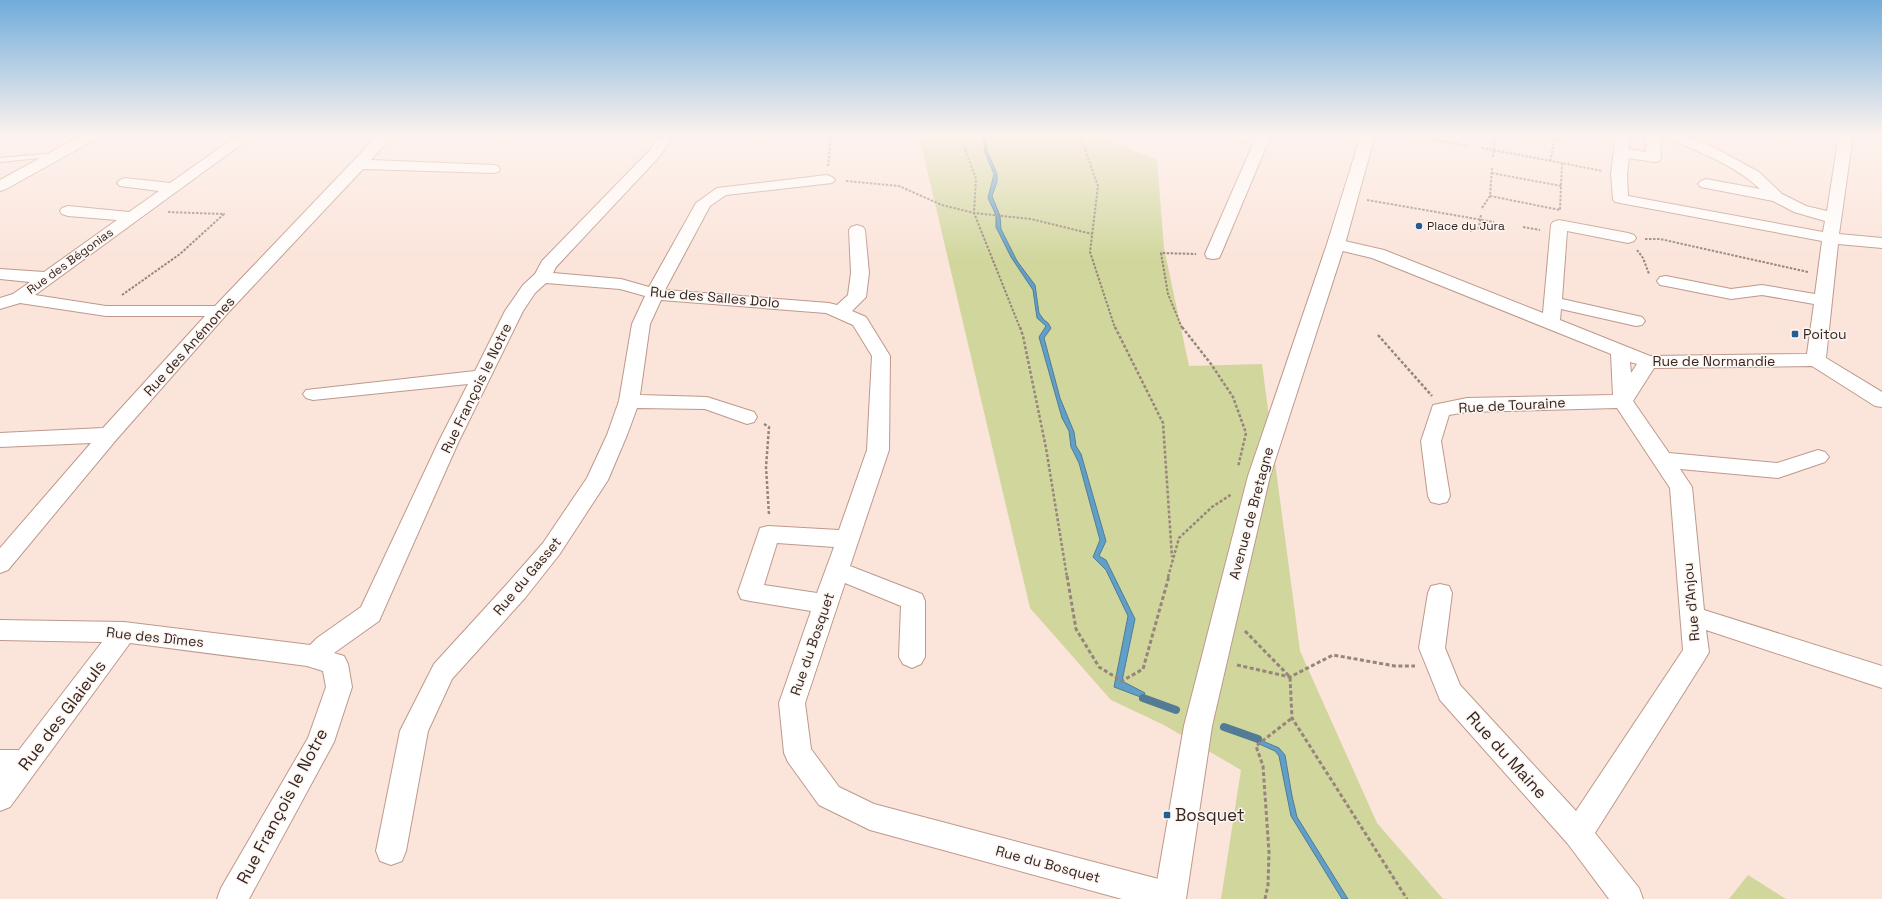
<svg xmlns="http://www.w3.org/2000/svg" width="1882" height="899" font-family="'Space Grotesk',sans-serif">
	<rect width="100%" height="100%" fill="#fbe4da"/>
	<g fill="#d0d69c">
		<polygon points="913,135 1094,135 1157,160 1164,248 1189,366 1262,364 1300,651 1377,823 1443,899 1221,899 1241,770 1164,725 1111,700 1030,608 922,148"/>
		<polygon points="1748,875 1786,899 1729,899"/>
	</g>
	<g fill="#609fc7" stroke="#537b95">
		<polygon points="983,135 986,135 987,150 997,174 997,182 992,196 1000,216 1001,229 1017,261 1035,285 1039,313 1044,320 1048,323 1051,328 1044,338 1060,398 1074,432 1076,446 1081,454 1106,541 1099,556 1106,560 1135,619 1122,681 1145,693 1143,698 1114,687 1128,616 1106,570 1093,557 1100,540 1079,463 1071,447 1069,431 1062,418 1039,337 1046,326 1037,318 1033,290 1011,257 996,227 996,215 988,198 994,174 985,153"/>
		<polygon points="1258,739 1279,748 1285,755 1292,796 1297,817 1348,899 1342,899 1291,816 1279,756 1275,751 1257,743"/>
	</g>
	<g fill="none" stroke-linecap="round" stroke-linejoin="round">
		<g stroke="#537b95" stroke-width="8">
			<polyline points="1143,698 1176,710"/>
			<polyline points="1224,727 1258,739"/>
		</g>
		<defs>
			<g id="lane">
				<polygon points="1400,135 1419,135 1419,137 1416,139 1401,136"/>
				<polygon points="57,153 60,155 59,156 0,162 0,158"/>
			</g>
			<g id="street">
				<polygon points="238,135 254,135 35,295 106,306 215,306 378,135 393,135 371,160 493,165 498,166 500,169 498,172 493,173 363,169 226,315 116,440 8,570 0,573 0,548 91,443 0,447 0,433 103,428 205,316 106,316 20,303 0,309 0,298 13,294 30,282 0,279 0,269 44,272 117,220 68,216 62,214 60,211 62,208 68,206 129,212 159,191 120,186 117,183 120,180 125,178 170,183"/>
				<path d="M660,135h14l-15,22 -103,110 -3,6 68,6 28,8 47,-84 21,-15 110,-13 5,2 3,3 -3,3 -106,12 -16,11 -45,84 164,13 8,2 11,-10 3,-22 -2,-43 2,-3 6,-2 6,2 2,3 4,43 -3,24 -14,14 14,6 24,39 -1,94 -39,116 72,28 3,7v56l-4,7 -9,4 -9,-4 -4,-7 2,-51 -56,-23 -40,120 6,46 28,38 35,17 296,78 11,4 4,11v2h-63l-252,-69 -51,-25 -31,-43 -4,-9 -5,-50 32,-92 -61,-10 -9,-2 -3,-7 22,-64 8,-2 71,4 28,-80 5,-94 -19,-31 -27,-12 -165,-13 -11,24 -10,71 67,2 47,15 3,5 -3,5 -7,2 -42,-15 -68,-1 -10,27 -19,45 -49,75 -34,43 -73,81 -24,52 -22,120 -4,10 -11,4 -11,-4 -4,-10 24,-120 4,-8 30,-59 73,-80 36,-41 44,-65 20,-43 12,-34 13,-77 13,-28 -25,-7 -74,-6 -11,10 -12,18 -65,132 -79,178 -45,32 10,3 4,8 4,23 -18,55 -85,157h-32l4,-11 87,-150 18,-51 -3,-16 -16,-5 -177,-23 -120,164 -10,4v-61h19l83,-108 -102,-2v-20l124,2 186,23 7,-7 44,-31 77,-164 30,-59 -155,16 -7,-2 -3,-4 3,-4 169,-19 30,-60 18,-26 12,-11 7,-13 107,-110zM777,543l57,4 -17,46 -53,-8z"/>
				<polygon points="1226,135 1249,135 1256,137 1257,135 1271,135 1221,254 1219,258 1213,259 1207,258 1205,254 1253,144 1228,138"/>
				<path d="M1616,135h14l-1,14 17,3v-17h14l1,23 -2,3 -5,1 -25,-4 -2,16 1,22 195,36 2,-11 -31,-9 -21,-11 -72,-14 -3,-3 3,-3 5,-2 54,10c-25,-24 -61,-37 -93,-51l-2,-3h19l31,13 44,24 23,22 24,12 21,5 12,-76h14l-14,99 43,4v10l-44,-4 -12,114 56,34v15l-7,-1 -63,-40 -158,2 -21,33 36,52 108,10 41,-13 7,2 4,5 -4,5 -47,16 -98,-9 12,18 12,123 178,56v22l-176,-58 3,22 -4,7 -110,174 44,55 4,11h-34l-41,-55 -128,-144 -21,-52 9,-55 3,-7 9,-2 9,2 3,7 -7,55 15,37 116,126 107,-161 -13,-162 -53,-80 -150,4 -18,3 -8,26 9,55 -3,6 -8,2 -8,-2 -3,-6 -7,-55 12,-36 34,-7 146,-3 -2,-41 -239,-96 -42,-10 -2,-4 2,-4 6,-1 48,11 159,63 8,-88 2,-3 6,-2 69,13 6,2 2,3 -2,3 -6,2 -61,-12 -5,68 80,18 3,4 -3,4 -6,1 -75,-17 -1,11 90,36 157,-2 7,-50 -52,-9 -31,4 -65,-13 -6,-1 -3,-4 3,-4 6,-1 65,13 31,-4 53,9 7,-53 -207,-39 -2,-3 -2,-25zM1630,362l7,2 -6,9z"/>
			</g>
			<g id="secondary">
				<polygon points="82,135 100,135 98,138 6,189 0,191 0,180"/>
				<polygon points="1361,135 1375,135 1345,244 1270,476 1212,726 1186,899 1154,899 1184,726 1248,476 1327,244"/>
			</g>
		</defs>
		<use href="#lane" stroke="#be998b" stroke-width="2"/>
		<use href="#street" stroke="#be998b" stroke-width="2"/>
		<use href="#secondary" stroke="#be998b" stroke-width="2"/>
		<g stroke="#97857d" stroke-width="2" stroke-dasharray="2.5 1.5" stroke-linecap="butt">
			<polyline points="960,135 976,179 974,213 1020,328"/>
			<polyline points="1080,135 1098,186 1090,252 1115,328"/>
			<polyline points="1539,135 1546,138 1563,140 1565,135"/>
			<polyline points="1428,139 1468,146"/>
			<polyline points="1482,148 1562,163"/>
			<polyline points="1493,157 1495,135"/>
			<polyline points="1550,161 1555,139"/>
			<polyline points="828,166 831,135"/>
			<polyline points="1492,173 1561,186"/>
			<polyline points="846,181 899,186 942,205 974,213 1031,219 1092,234"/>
			<polyline points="1490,196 1560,210 1562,163 1602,171"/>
			<polyline points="1367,200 1494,222"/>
			<polyline points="1482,208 1490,196 1492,168"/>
			<polyline points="1523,227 1540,230"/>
			<polyline points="1470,231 1479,228 1481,214"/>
			<polyline points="1645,239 1660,239 1808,272"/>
			<polyline points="1637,250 1643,258 1649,274"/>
			<polyline points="122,295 180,254 224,214 167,212"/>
			<polyline points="1182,328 1168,294 1161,253 1196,254"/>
		</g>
		<g stroke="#97857d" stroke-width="2.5" stroke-dasharray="3 2" stroke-linecap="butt">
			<polyline points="1020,327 1023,336 1046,448 1067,577"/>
			<polyline points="1115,327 1163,423 1172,557"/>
			<polyline points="1182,327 1211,364 1233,397 1246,433 1238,467"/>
			<polyline points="1378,335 1432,396"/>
			<polyline points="764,424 769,427 766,467 769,515"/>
			<polyline points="1168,577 1179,538 1212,507 1232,494"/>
		</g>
		<g stroke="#97857d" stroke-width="3" stroke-dasharray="4 2.5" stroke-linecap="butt">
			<polyline points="1067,576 1076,629 1099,667 1122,681 1143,669 1169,576"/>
			<polyline points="1245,631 1290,677 1292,718 1407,899"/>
			<polyline points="1237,665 1290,677 1333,655 1395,666 1415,666"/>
			<polyline points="1265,899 1268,885 1269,852 1263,766 1256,746 1292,718"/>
		</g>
		<use href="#lane" fill="#fff" fill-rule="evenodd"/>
		<use href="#street" fill="#fff" fill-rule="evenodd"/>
		<use href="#secondary" fill="#fff" fill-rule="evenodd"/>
	</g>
	<linearGradient id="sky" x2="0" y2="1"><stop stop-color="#71acdb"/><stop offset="0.52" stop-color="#fdf3ee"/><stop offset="1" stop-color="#fdf3ee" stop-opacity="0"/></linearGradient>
	<rect width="1882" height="261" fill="url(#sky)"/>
	<g fill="#245c94" stroke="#fdf5f1" stroke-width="1.5">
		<circle cx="1419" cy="226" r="4"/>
		<rect x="1791" y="330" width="8" height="8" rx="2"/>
		<rect x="1163" y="811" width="8" height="8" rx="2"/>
	</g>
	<g text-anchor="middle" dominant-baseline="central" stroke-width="3" stroke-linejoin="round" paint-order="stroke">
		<g font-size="12" fill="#342620" stroke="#fdf5f1" text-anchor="start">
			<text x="1427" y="226">Place du Jura</text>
		</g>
		<g font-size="12" fill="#342620" stroke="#fdf5f1">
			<text transform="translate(70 261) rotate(-36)">Rue des Bégonias</text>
		</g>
		<g font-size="14" fill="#342620" stroke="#fdf5f1">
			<text transform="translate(715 297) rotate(5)">Rue des Salles Dolo</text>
			<text transform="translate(189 346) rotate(-48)">Rue des Anémones</text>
			<text x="1714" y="361">Rue de Normandie</text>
			<text transform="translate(476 388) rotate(-64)">Rue François le Notre</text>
			<text transform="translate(1512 405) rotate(-3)">Rue de Touraine</text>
			<text transform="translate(1251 513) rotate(-75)">Avenue de Bretagne</text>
			<text transform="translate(527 576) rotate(-50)">Rue du Gasset</text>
			<text transform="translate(1691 602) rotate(-95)">Rue d'Anjou</text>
			<text transform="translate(155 637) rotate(6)">Rue des Dîmes</text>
			<text transform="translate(812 644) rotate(-71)">Rue du Bosquet</text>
			<text transform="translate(1048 864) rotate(15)">Rue du Bosquet</text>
		</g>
		<g font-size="14" fill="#342620" stroke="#fdf5f1" text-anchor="start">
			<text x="1803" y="334">Poitou</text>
		</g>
		<g font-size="17" fill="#342620" stroke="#fdf5f1">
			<text transform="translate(62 715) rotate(-53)">Rue des Glaieuls</text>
			<text transform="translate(1507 755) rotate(48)">Rue du Maine</text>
			<text transform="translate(282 806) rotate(-62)">Rue François le Notre</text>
		</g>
		<g font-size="17" fill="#342620" stroke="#fdf5f1" text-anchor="start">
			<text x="1175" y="815">Bosquet</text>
		</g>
	</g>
</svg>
